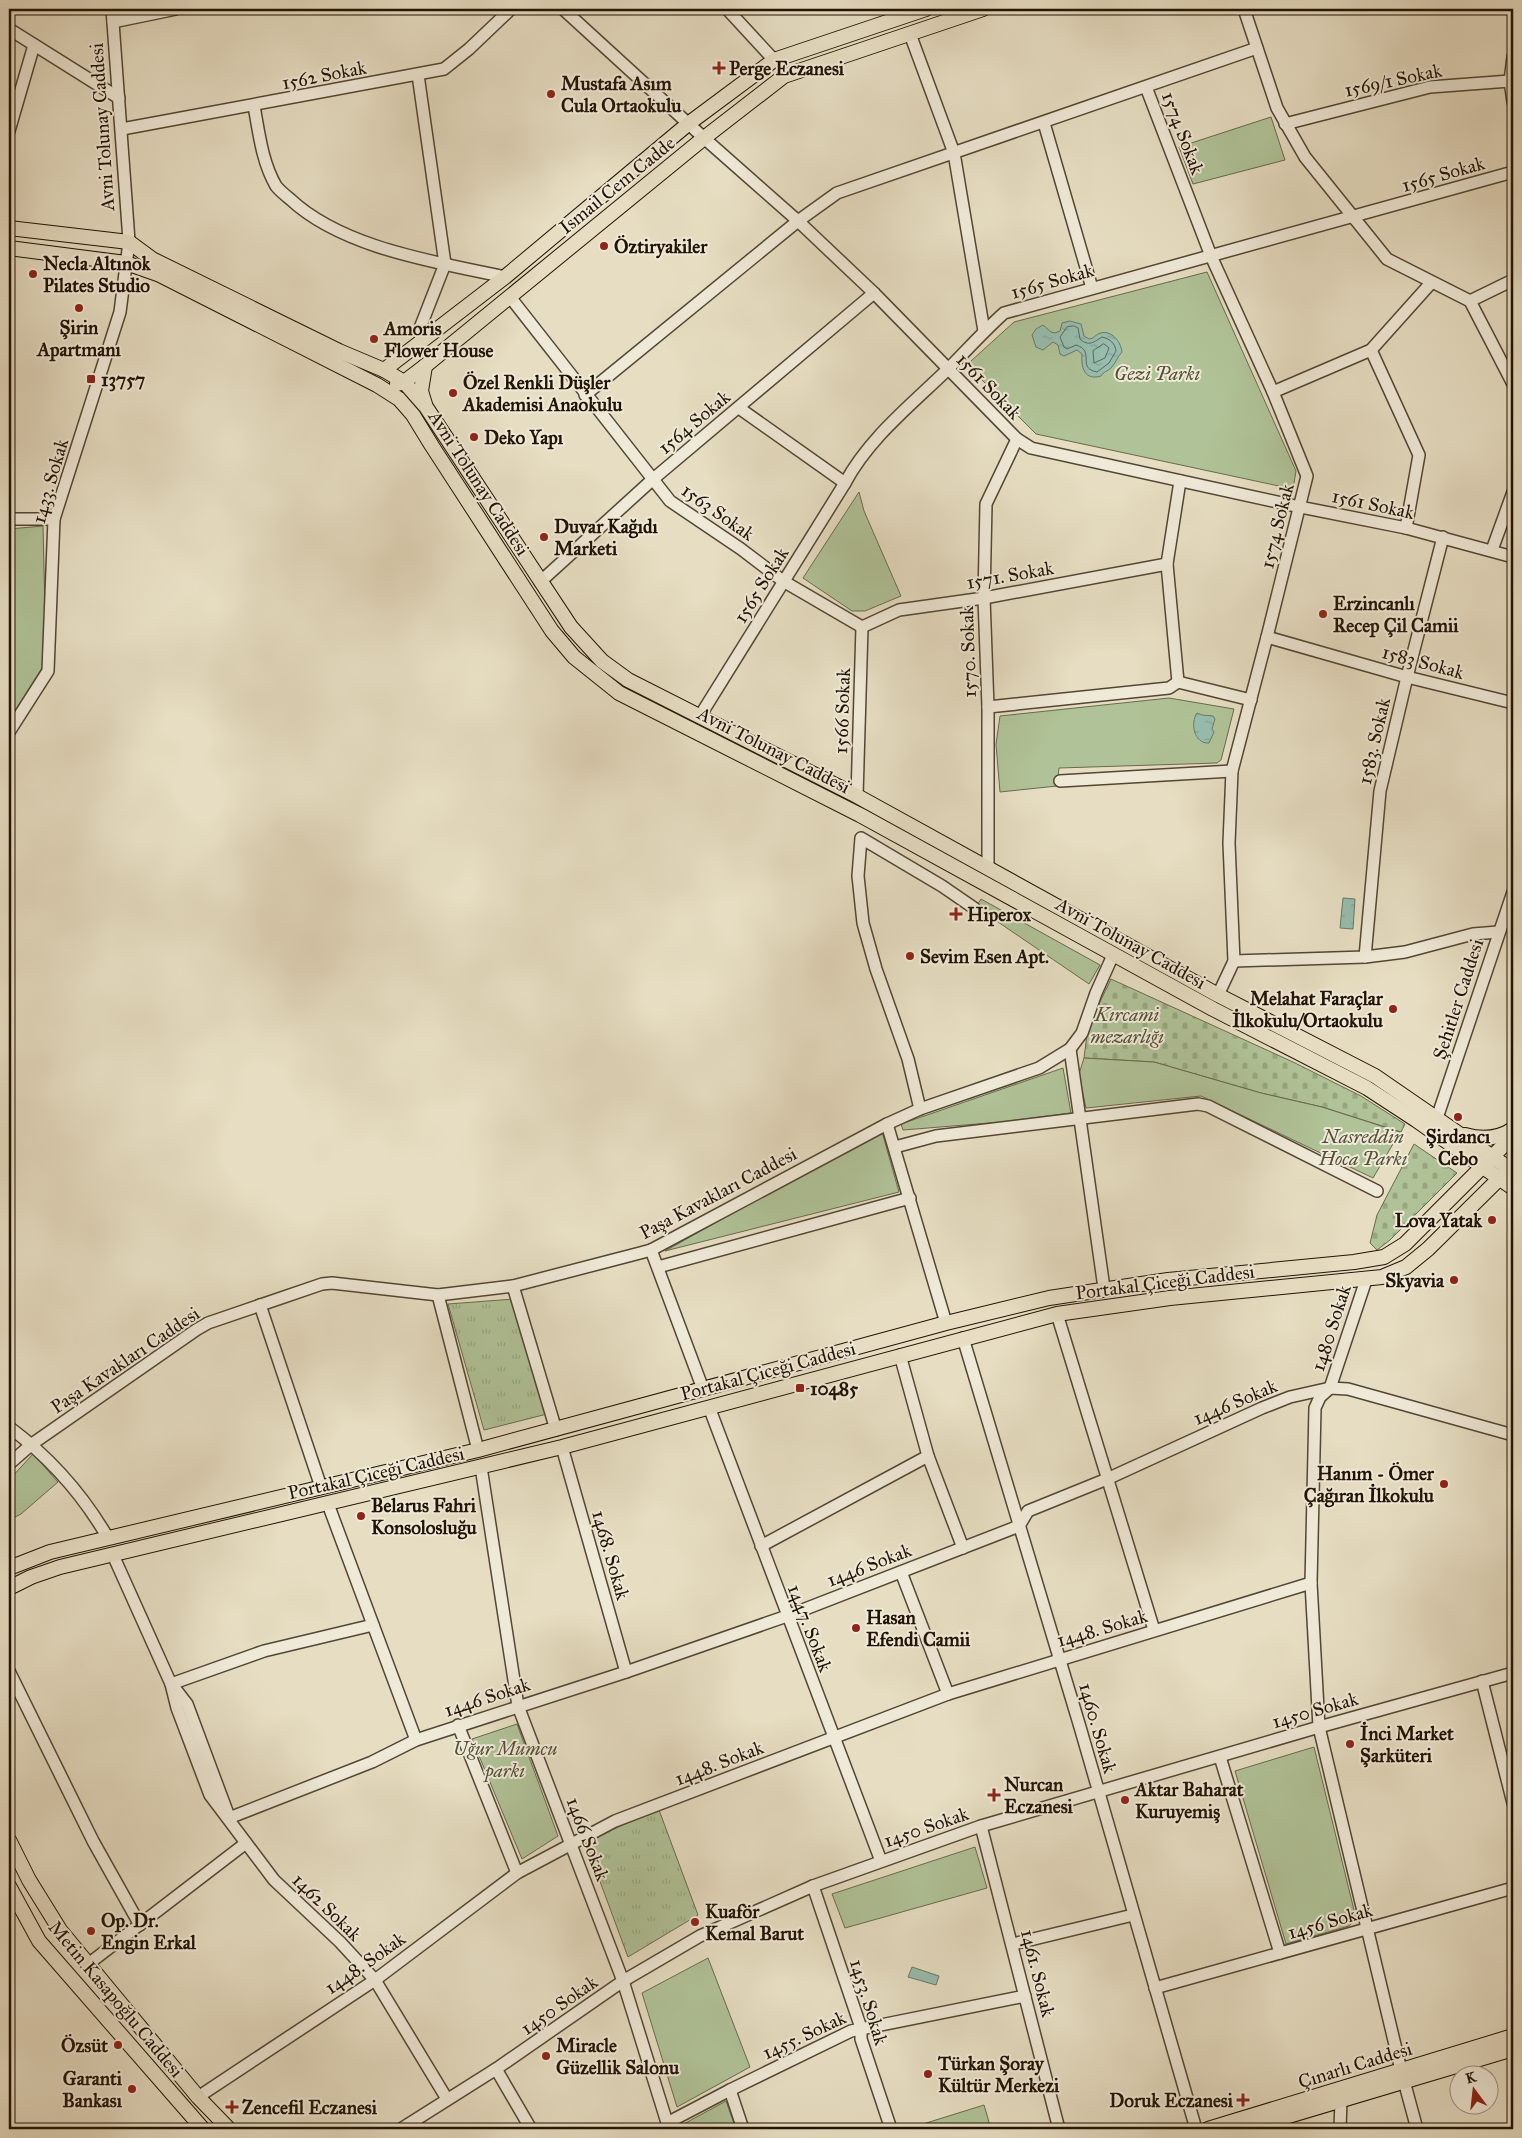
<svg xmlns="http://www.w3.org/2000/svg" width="1522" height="2138" font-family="'IM FELL Great Primer',serif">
	<defs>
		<pattern id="grass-tufts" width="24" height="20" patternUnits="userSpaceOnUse" patternTransform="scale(1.25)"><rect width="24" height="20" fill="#b0c297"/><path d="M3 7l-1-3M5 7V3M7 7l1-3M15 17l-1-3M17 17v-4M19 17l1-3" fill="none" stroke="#97a680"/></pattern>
		<pattern id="cemetery-stones" width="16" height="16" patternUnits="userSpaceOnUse" patternTransform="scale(1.25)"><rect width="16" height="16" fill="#b0c297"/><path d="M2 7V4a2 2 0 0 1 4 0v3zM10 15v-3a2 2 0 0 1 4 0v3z" fill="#97a680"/></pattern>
		<pattern id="water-ripples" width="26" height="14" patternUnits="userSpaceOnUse" patternTransform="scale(1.25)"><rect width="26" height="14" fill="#97bdae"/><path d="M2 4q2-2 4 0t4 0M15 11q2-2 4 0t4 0" fill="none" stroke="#82a294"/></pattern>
	</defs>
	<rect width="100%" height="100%" fill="#e6ddc2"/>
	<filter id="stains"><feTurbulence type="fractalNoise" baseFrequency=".004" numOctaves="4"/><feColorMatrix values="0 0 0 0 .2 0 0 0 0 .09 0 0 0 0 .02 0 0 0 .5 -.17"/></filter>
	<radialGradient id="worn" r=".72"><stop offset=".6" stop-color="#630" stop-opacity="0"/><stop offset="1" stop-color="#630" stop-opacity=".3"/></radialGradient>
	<g fill="url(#grass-tufts)" stroke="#696a4e">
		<polygon points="514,1299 547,1414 484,1430 448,1304"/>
		<polygon points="659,1810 698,1915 628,1957 585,1841"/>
	</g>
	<g fill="url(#cemetery-stones)" stroke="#696a4e">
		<polygon points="1111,979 1293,1062 1361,1096 1405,1124 1401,1132 1322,1107 1261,1093 1154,1062 1084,1058 1088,1027"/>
		<polygon points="1414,1144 1457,1173 1390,1240 1377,1250 1370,1243 1377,1215"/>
	</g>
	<g fill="#b0c297" stroke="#696a4e">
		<polygon points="1271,117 1285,160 1193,184 1179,147"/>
		<polygon points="1207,272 1296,471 1293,489 1036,434 972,370 971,361 1014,322"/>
		<polygon points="859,492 864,511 901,596 865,611 852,611 803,578"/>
		<polygon points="43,526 46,654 42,668 9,720 9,529"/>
		<polygon points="1169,698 1234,709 1221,760 1217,763 1059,768 1057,786 1000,792 996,744 1000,716"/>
		<polygon points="981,899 1100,965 1089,984 976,907"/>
		<polygon points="1084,1058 1154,1062 1261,1093 1322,1107 1400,1132 1373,1178 1201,1096 1086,1108 1079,1074"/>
		<polygon points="1063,1068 1071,1113 1002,1122 903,1130 901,1124"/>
		<polygon points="882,1132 899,1192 665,1251 802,1174"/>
		<polygon points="33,1454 58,1482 21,1514 9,1520 9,1480"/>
		<polygon points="517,1724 558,1836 522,1859 472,1739"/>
		<polygon points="1314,1747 1356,1918 1349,1926 1286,1944 1235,1771"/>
		<polygon points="975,1847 987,1888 845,1928 832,1894"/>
		<polygon points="708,1958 750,2067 677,2107 642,1993"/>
		<polygon points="726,2101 736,2129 681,2129 680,2126"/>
		<polygon points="984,2105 991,2129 907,2129"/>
	</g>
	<g fill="url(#water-ripples)" stroke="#68796a">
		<path d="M1070,321l11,3 3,12 5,3 4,-1c12,-13 27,-1 29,14 -5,5 -6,11 -11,16 -4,4 -7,3 -10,8 -17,5 -20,-9 -19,-22l-5,-4 -13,6 -4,-2 -2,-9 -5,-3 -10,8 -7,-3 -4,-12 4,-6 7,-4 8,7 4,1 5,-2 2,-8z"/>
		<path d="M1197,713l5,2 11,1 2,3 -3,10 2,3 -5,11c-15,1 -19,-20 -12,-30z"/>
		<polygon points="1343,898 1355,899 1353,929 1340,928"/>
		<polygon points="912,1967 939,1976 936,1985 908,1977"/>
	</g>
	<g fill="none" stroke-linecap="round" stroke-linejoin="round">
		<g stroke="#5c6859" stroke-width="1">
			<path d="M1074,326l4,2 2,11c9,8 14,3 22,-2 8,2 13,6 14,14l-7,12 -12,9c-21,-4 -1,-21 -21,-27l-9,4 -3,-2 -4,-10 7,-10z"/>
			<polygon points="1104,344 1109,348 1105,358 1094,363 1093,351"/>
		</g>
		<defs>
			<g id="minor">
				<polyline points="563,9 704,138 798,221 874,293 1017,439 1031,448 1300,507 1406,528 1513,557"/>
				<polyline points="727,9 774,60"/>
				<polyline points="1244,9 1277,108 1305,157 1387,259 1470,301 1513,384"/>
				<polyline points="113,22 176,9"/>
				<polyline points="9,29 119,98"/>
				<polyline points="910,34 954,153 984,331"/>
				<polyline points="1513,57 1510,81 1513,102"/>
				<polyline points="418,75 445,264 420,328 423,340"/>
				<polyline points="1146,87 1211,256 1273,392 1307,476 1267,637 1232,771 1229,843 1234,961 1218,995"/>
				<path d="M254,106c5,27 8,56 22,80 4,5 9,9 14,13 52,49 146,63 215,78"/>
				<polyline points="1044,123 1092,288"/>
				<polyline points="1285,124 1430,87 1510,81"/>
				<polyline points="122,129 444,69 469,49 511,9"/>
				<polyline points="9,131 34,45"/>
				<polyline points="510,297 670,501 741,549 783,581 862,627"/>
				<polyline points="1470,301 1513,280"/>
				<polyline points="1371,350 1419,455 1406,528"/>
				<polyline points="1273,392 1371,350 1431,283"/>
				<polyline points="585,395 798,221 837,193 1257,48"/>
				<polyline points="739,408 845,483"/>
				<polyline points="9,519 54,519"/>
				<polyline points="1492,550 1513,492"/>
				<polyline points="540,582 652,480 874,293"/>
				<polyline points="862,627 899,610 984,598 1167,564"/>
				<polyline points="1267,637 1407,677 1513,703"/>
				<polyline points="1178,682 1167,564 1180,481"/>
				<polyline points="988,707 1169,688 1178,682 1251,700"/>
				<path d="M700,716l145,-233c24,-45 66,-78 102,-113 19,-19 37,-39 57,-57l509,-141"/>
				<polyline points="9,732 48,671 54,519 120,312 129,242 128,227 112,9"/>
				<polyline points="1060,781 1232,771"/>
				<polyline points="857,796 862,627"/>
				<polyline points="988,869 988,707 984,598 986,504 1017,439"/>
				<polyline points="1365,957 1380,791 1407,677 1443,537"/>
				<polyline points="1234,961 1365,957 1405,952 1473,934 1498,932"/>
				<polyline points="1070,1049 1104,1288"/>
				<polyline points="920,1109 908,1059 876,969 863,923 858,876 861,838 942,886 974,908"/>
				<polyline points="1437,1118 1513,892"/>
				<polyline points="887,1124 946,1323"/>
				<polyline points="895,1147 936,1136 1198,1104 1208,1106 1377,1191"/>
				<polyline points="651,1250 703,1389"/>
				<polyline points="658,1267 910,1198"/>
				<polyline points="1366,1280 1330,1388 1320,1397 1315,1408 1311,1583 1319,1727 1401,2070"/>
				<polyline points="513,1286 556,1430"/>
				<polyline points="438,1295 478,1450"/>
				<polyline points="260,1305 321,1487"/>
				<polyline points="1057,1314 1154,1630"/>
				<polyline points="963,1338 1080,1727 1196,2129"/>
				<polyline points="900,1355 928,1456 963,1548"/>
				<polyline points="709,1407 881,1861"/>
				<path d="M9,1427c39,29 74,68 99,111"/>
				<polyline points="562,1447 626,1672"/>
				<polyline points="9,1464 32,1444 196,1330 208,1323 322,1284 332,1283 438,1295 513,1286 640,1253 651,1250 887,1124 920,1109 1039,1068 1070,1049 1082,1033 1096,993 1113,955"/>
				<polyline points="481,1467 518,1706 623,1981 669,2129"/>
				<polyline points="328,1504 416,1740"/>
				<polyline points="761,1546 928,1456"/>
				<polyline points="113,1555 171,1684 177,1708 210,1795 274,1880 340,1942 375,1980 447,2099"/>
				<polyline points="901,1572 948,1694"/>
				<polyline points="9,1671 93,1841 140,1925"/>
				<polyline points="1482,1681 1513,1803"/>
				<polyline points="171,1684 264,1651 373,1625"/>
				<polyline points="174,1687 187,1704 228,1814"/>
				<polyline points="458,1725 517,1873"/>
				<polyline points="1220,1757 1280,1953"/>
				<polyline points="229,1818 372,1762 416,1740 626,1672 787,1616 1019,1526 1028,1511 1107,1479 1262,1408 1290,1397 1330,1388 1348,1389 1513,1435"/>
				<polyline points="981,1826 1059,2129"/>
				<polyline points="813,1886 861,2028 861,2039 891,2129"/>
				<polyline points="1013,1944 1133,1915"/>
				<polyline points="87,1965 246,1843"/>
				<polyline points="1155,1988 1513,1888"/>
				<polyline points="496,2069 531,2129"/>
				<polyline points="1404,2081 1417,2129"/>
				<polyline points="730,2090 743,2129"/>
				<polyline points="198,2097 375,1980 517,1873 615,1821 948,1694 1311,1583"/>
				<polyline points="667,2123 730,2090 851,2031 1025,1996"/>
				<polyline points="401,2129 496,2069 623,1981 700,1936 813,1886 981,1826 1319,1727 1513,1673"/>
				<polyline points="1340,2129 1341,2100"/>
			</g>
			<g id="major">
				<polyline points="9,228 129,242 152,259 339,351 384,370 404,382 426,407 571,627 602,661 628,680 857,796 1218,995 1375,1076 1513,1171"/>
				<polyline points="9,248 126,263 160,275 377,385 399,399 413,415 432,446 552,631 574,657 619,693 860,815 1213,1009 1367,1088 1416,1120 1513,1188"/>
				<polyline points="425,366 421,391 425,404"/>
				<polyline points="384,370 505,277 688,124 774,60 926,9"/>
				<polyline points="397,384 404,382 425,366 704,138 784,76 983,9"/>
				<path d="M1465,1135c17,5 33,4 48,-6"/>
				<polyline points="9,1568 50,1552 478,1450 946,1323 1049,1298 1168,1280 1354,1262 1384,1257 1405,1244 1513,1136"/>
				<polyline points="9,1588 31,1577 60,1567 562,1447 1057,1314 1170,1298 1382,1277 1406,1267 1428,1249 1505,1173"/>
				<polyline points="9,1840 29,1880 60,1930 198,2097 229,2129"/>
				<polyline points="9,1886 39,1941 203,2129"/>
				<polyline points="1208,2129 1513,2036"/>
				<polyline points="1245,2129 1513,2049"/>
			</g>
		</defs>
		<use href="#minor" stroke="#534634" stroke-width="14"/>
		<use href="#major" stroke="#221304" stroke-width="16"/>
		<use href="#minor" stroke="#efe9d7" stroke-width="11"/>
		<use href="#major" stroke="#e6ddc2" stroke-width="14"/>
	</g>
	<g fill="#8f2418" stroke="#efe9d7" stroke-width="2">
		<path d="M716.5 60.5h5v5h5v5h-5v5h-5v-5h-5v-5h5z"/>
		<circle cx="551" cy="94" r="5"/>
		<circle cx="604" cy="246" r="5"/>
		<circle cx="33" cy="274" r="5"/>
		<circle cx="79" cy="308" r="5"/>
		<circle cx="374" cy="339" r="5"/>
		<rect x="86" y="374" width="10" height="10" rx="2.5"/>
		<circle cx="453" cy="393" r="5"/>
		<circle cx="474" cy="437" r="5"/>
		<circle cx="544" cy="537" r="5"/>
		<circle cx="1323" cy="614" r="5"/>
		<path d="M953.5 906.5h5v5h5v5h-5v5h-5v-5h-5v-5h5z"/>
		<circle cx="910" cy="956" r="5"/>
		<circle cx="1393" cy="1009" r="5"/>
		<circle cx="1458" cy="1117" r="5"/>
		<circle cx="1492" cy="1220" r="5"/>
		<circle cx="1454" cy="1280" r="5"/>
		<rect x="795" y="1383" width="10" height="10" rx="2.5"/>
		<circle cx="1444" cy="1484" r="5"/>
		<circle cx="361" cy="1516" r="5"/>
		<circle cx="856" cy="1628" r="5"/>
		<circle cx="1350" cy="1744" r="5"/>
		<path d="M991.5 1787.5h5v5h5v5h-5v5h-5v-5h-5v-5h5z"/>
		<circle cx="1125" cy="1800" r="5"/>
		<circle cx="695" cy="1922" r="5"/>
		<circle cx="91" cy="1931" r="5"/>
		<circle cx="118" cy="2045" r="5"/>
		<circle cx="546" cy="2056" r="5"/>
		<circle cx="928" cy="2074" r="5"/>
		<circle cx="132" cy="2089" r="5"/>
		<path d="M1240.5 2092.5h5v5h5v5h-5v5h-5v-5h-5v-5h5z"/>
		<path d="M229.5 2099.5h5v5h5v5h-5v5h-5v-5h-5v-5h5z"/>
	</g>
	<g text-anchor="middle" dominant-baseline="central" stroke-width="4" stroke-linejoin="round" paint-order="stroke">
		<g font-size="19" font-weight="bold" fill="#221304" stroke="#efe9d7" text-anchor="start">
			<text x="729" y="68">Perge Eczanesi</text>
			<text x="561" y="83">Mustafa Asım<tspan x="561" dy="22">Cula Ortaokulu</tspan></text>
			<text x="614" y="246">Öztiryakiler</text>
			<text x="43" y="263">Necla Altınok<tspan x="43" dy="22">Pilates Studio</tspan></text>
			<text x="79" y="327" text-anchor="middle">Şirin<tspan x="79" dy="22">Apartmanı</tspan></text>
			<text x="384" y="328">Amoris<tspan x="384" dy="22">Flower House</tspan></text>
			<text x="101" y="379">13757</text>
			<text x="463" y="382">Özel Renkli Düşler<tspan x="463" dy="22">Akademisi Anaokulu</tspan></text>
			<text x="484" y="437">Deko Yapı</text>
			<text x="554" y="526">Duvar Kağıdı<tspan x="554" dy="22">Marketi</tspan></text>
			<text x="1333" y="603">Erzincanlı<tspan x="1333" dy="22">Recep Çil Camii</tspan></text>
			<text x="967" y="914">Hiperox</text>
			<text x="920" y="956">Sevim Esen Apt.</text>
			<text x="1383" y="998" text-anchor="end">Melahat Faraçlar<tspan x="1383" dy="22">İlkokulu/Ortaokulu</tspan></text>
			<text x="1458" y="1136" text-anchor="middle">Şirdancı<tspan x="1458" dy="22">Cebo</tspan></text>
			<text x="1482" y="1220" text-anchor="end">Lova Yatak</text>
			<text x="1444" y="1280" text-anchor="end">Skyavia</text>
			<text x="810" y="1388">10485</text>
			<text x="1434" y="1473" text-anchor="end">Hanım - Ömer<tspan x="1434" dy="22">Çağıran İlkokulu</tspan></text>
			<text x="371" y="1505">Belarus Fahri<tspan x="371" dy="22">Konsolosluğu</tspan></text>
			<text x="866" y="1617">Hasan<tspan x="866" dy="22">Efendi Camii</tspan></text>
			<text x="1360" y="1733">İnci Market<tspan x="1360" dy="22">Şarküteri</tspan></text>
			<text x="1004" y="1784">Nurcan<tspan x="1004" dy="22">Eczanesi</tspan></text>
			<text x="1135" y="1789">Aktar Baharat<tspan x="1135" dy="22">Kuruyemiş</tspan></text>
			<text x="705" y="1911">Kuaför<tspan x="705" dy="22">Kemal Barut</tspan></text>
			<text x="101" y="1920">Op. Dr.<tspan x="101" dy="22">Engin Erkal</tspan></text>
			<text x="108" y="2045" text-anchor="end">Özsüt</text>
			<text x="556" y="2045">Miracle<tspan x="556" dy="22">Güzellik Salonu</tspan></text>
			<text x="938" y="2063">Türkan Şoray<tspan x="938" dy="22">Kültür Merkezi</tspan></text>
			<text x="122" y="2078" text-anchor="end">Garanti<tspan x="122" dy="22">Bankası</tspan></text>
			<text x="1233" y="2100" text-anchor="end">Doruk Eczanesi</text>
			<text x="242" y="2107">Zencefil Eczanesi</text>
		</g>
		<g font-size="19" fill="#221304" stroke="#efe9d7">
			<text transform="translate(324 75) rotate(-11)">1562 Sokak</text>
			<text transform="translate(1393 80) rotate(-12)">1569/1 Sokak</text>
			<text transform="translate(102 127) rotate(-94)">Avni Tolunay Caddesi</text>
			<text transform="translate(1183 133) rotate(69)">1574 Sokak</text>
			<text transform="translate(1443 174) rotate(-16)">1565 Sokak</text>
			<text transform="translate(617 185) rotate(-39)">Ismail Cem Cadde</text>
			<text transform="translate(1052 281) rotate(-16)">1565 Sokak</text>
			<text transform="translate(989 386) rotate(46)">1561 Sokak</text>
			<text transform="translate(694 422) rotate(-40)">1564 Sokak</text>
			<text transform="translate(50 481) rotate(-74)">1433. Sokak</text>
			<text transform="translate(479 483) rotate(57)">Avni Tolunay Caddesi</text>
			<text transform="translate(1373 504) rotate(12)">1561 Sokak</text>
			<text transform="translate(718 512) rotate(35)">1563 Sokak</text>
			<text transform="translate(1277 526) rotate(-76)">1574 Sokak</text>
			<text transform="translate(1010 575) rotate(-10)">1571. Sokak</text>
			<text transform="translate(761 585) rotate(-58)">1565 Sokak</text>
			<text transform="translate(968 652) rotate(-92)">1570. Sokak</text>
			<text transform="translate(1423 662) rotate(15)">1583 Sokak</text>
			<text transform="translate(842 711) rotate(-88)">1566 Sokak</text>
			<text transform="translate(1374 741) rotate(-77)">1583. Sokak</text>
			<text transform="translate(774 750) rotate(27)">Avni Tolunay Caddesi</text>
			<text transform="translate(1131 943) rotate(29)">Avni Tolunay Caddesi</text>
			<text transform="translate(1458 999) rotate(-72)">Şehitler Caddesi</text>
			<text transform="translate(718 1193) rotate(-28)">Paşa Kavakları Caddesi</text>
			<text transform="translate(1165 1282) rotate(-7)">Portakal Çiceği Caddesi</text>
			<text transform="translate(1331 1328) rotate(-72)">1480 Sokak</text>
			<text transform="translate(125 1360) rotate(-34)">Paşa Kavakları Caddesi</text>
			<text transform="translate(768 1371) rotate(-15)">Portakal Çiceği Caddesi</text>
			<text transform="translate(1235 1402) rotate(-23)">1446 Sokak</text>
			<text transform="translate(376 1473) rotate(-13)">Portakal Çiceği Caddesi</text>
			<text transform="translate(611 1555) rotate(74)">1468. Sokak</text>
			<text transform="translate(869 1565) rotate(-21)">1446 Sokak</text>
			<text transform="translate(810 1628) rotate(69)">1447. Sokak</text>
			<text transform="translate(1102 1628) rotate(-16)">1448. Sokak</text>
			<text transform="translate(487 1697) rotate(-18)">1446 Sokak</text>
			<text transform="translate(1315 1710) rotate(-16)">1450 Sokak</text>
			<text transform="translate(1098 1728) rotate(74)">1460. Sokak</text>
			<text transform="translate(719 1763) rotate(-21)">1448. Sokak</text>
			<text transform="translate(926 1827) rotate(-19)">1450 Sokak</text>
			<text transform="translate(588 1839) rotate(69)">1466 Sokak</text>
			<text transform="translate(327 1907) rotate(44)">1462 Sokak</text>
			<text transform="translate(1330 1921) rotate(-16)">1456 Sokak</text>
			<text transform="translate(365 1963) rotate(-35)">1448. Sokak</text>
			<text transform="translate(1038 1973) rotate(76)">1461. Sokak</text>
			<text transform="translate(116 1999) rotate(50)">Metin Kasapoğlu Caddesi</text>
			<text transform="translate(869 2002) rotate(73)">1453. Sokak</text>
			<text transform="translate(559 2005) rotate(-35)">1450 Sokak</text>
			<text transform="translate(804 2035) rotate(-25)">1455. Sokak</text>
			<text transform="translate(1355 2065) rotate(-17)">Çınarlı Caddesi</text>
		</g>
		<g font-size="19" font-style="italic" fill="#545037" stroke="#efe9d7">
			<text x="1157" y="373">Gezi Parkı</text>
			<text x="1127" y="1014">Kırcami<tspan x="1127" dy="22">mezarlığı</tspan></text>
			<text x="1363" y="1136">Nasreddin<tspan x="1363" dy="22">Hoca Parkı</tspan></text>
			<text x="505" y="1748">Uğur Mumcu<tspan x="505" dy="22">parkı</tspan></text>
		</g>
	</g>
	<rect width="1522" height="2138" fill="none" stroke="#e6ddc2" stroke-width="30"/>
	<rect x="10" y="10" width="1502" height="2118" fill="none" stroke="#221304" stroke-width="2.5"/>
	<rect x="15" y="15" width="1492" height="2108" fill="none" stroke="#221304"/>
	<g transform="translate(1474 2090) rotate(345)"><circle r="24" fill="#efe9d7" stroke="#9d9383"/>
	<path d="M0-4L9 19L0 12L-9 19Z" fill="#8f2418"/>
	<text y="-8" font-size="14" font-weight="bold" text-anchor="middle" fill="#221304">K</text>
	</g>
	<rect width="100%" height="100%" filter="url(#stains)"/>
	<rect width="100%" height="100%" fill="url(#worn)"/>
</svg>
